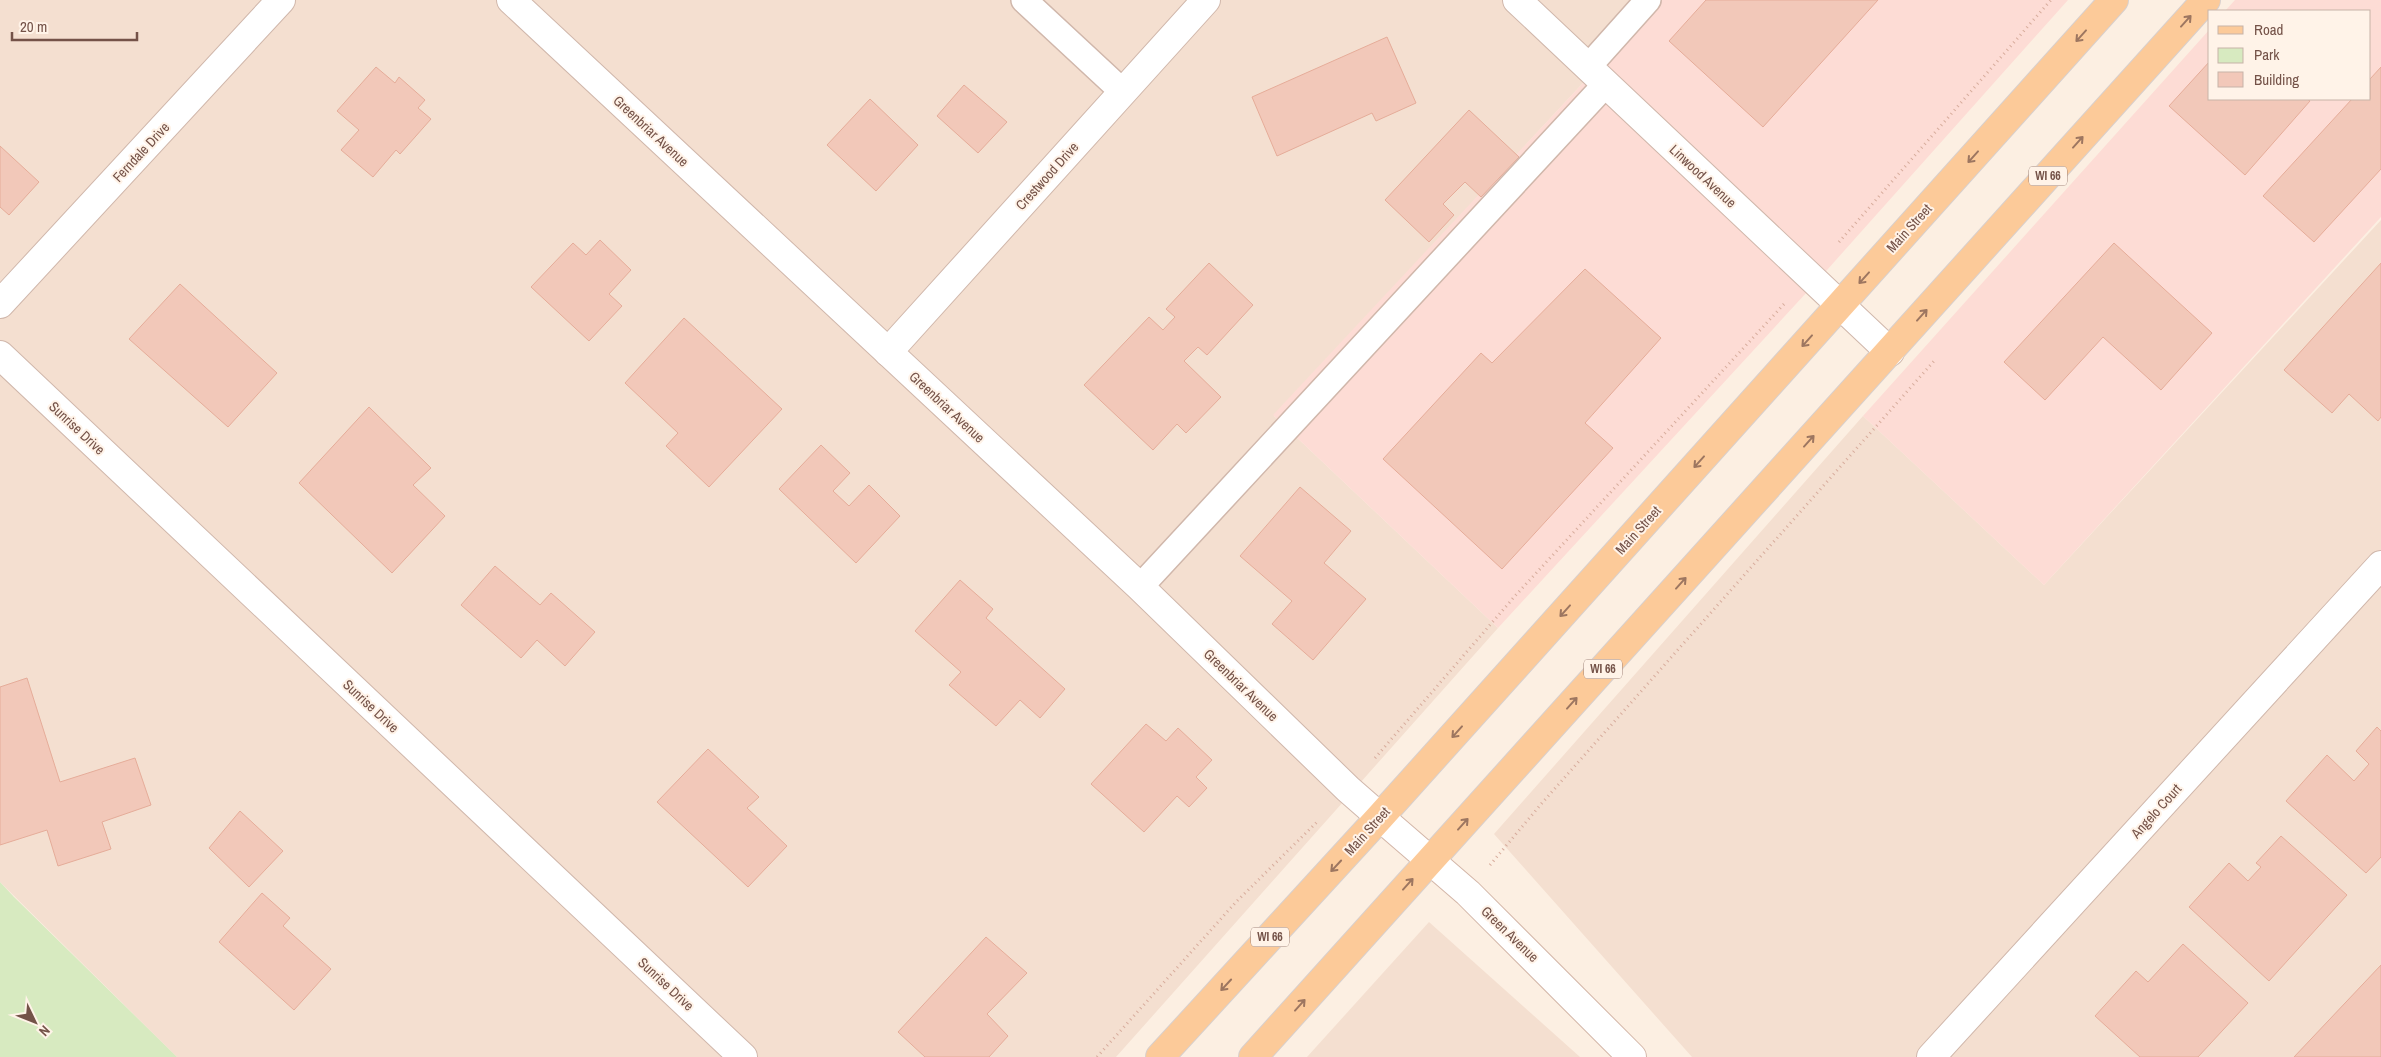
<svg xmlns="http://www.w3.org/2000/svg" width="2381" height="1057" font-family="'Archivo Narrow',sans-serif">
	<rect width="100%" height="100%" fill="#fcefe2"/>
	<g fill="#f4dfd0">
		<polygon points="0,0 1657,0 1596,69 1274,416 1498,628 1116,1057 177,1057 0,882"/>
		<polygon points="2381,220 2381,1057 1692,1057 1494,834 1863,416 2044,585"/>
		<polygon points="1429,922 1580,1057 1307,1057"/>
	</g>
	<g fill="#fddcd5">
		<polygon points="1657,0 2068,0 1819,279 1498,628 1273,415 1596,69"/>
		<polygon points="2235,0 2381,0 2381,217 2044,585 1863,416 2210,29 2210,99 2370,99 2370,11 2225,11"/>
	</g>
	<polygon fill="#d7eac0" points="0,882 14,897 177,1057 0,1057"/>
	<g fill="#f2c8b9" stroke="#e5ac99">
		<polygon points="1706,0 1878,0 1763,127 1669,41"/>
		<polygon points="1387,37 1416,103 1376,121 1372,113 1277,156 1252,97"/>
		<polygon points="2210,61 2210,99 2307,99 2310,101 2245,175 2169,106"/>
		<polygon points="376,67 395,83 399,77 425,100 418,108 431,119 400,154 396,150 373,177 341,150 359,130 337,111"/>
		<polygon points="2381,67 2381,169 2314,242 2263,196 2352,99 2370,99 2370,79"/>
		<polygon points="964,85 1007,122 978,153 937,116"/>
		<polygon points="870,99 918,145 876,191 827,145"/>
		<polygon points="1469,110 1519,157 1481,197 1465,182 1443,204 1454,215 1429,242 1385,200"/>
		<polygon points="0,146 39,182 9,215 0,207"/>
		<polygon points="600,240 631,270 609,294 622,306 589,341 531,287 573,243 586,255"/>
		<polygon points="2114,243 2212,333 2161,390 2103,337 2045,400 2004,362"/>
		<polygon points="1209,263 1253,305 1207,355 1198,347 1184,361 1221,397 1186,433 1177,424 1153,450 1084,385 1149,317 1163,330 1175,317 1166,309"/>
		<polygon points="2381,263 2381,417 2378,421 2349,394 2332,413 2284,370"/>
		<polygon points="1585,269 1661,338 1585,423 1613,448 1502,569 1383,459 1481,353 1492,363"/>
		<polygon points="180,284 277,373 228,427 129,339"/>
		<polygon points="684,318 782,409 709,487 666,446 678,433 625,383"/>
		<polygon points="369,407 431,468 413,485 445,516 392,573 299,483"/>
		<polygon points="821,445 850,473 833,491 849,506 869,485 900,516 856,563 779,489"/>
		<polygon points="1300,487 1351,531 1324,563 1366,599 1313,660 1272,624 1292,601 1240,556"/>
		<polygon points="495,566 540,605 551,593 595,632 565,666 537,640 521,658 461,605"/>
		<polygon points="960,580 993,609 986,618 1065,689 1040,718 1020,700 996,726 949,685 961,672 915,631"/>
		<polygon points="27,678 60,782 135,758 151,805 102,822 111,849 58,866 47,830 0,845 0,687"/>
		<polygon points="1146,724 1166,741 1178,728 1212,760 1196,777 1207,788 1189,807 1177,796 1144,832 1091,784"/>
		<polygon points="2377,727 2381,731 2381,857 2366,873 2286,801 2327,755 2354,781 2369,764 2356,751"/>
		<polygon points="708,749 759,797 747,808 787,846 748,887 657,802"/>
		<polygon points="240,811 283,851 249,887 209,848"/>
		<polygon points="2281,836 2347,895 2269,981 2189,907 2229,863 2248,881 2261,867 2256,863"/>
		<polygon points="262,893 290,918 283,926 331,969 294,1010 219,942"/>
		<polygon points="986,937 1027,973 987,1014 1008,1036 989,1057 925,1057 898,1032"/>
		<polygon points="2183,944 2248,1003 2198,1057 2140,1057 2095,1016 2136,971 2148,982"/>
		<polygon points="2381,965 2381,1057 2294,1057"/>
	</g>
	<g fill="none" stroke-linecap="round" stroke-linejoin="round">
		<defs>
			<g id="lane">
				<polyline points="1024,0 1123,92"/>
				<polyline points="1588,67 1648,0"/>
				<polyline points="1140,587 1605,85"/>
			</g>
			<g id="street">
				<polyline points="511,0 1140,587 1348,789 1380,817"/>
				<polyline points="1517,0 1890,352"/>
				<polyline points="0,304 281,0"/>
				<polyline points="888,352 1206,0"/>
				<polyline points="0,355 743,1057"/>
				<polyline points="1931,1057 2381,565"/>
			</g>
			<polyline id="secondary" points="1380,817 1468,893 1632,1057"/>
			<g id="primary">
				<polyline points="1160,1057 1380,817 2114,0"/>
				<polyline points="1253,1057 2206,0"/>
			</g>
		</defs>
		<use href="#lane" stroke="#d0b7ab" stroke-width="28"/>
		<use href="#street" stroke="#d0b7ab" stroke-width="30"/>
		<use href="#secondary" stroke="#d3b6a8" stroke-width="30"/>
		<use href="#primary" stroke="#d8cfcc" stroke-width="30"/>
		<g stroke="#d7ac9c" stroke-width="3" stroke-dasharray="1 4" stroke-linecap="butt">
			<polyline points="1839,242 2051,0"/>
			<polyline points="1375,758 1515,596 1785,303"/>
			<polyline points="1490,865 1542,803 1935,360"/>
			<polyline points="1097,1057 1236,902 1317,822"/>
		</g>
		<use href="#lane" stroke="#fff" stroke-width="25"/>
		<use href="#street" stroke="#fff" stroke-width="28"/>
		<use href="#secondary" stroke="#fff" stroke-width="28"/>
		<use href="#primary" stroke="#fcca99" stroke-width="28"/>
	</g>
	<defs><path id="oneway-shaft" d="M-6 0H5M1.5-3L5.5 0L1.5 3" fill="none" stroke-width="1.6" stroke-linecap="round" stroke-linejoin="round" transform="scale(1.25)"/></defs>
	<g stroke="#9d7660">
		<use href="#oneway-shaft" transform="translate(2186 21) rotate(-48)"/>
		<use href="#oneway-shaft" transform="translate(2081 36) rotate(132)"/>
		<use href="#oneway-shaft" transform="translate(2078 142) rotate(-48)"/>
		<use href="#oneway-shaft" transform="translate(1973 157) rotate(132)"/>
		<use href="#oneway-shaft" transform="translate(1864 278) rotate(132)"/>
		<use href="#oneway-shaft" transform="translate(1922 315) rotate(-48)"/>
		<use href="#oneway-shaft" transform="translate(1807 341) rotate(132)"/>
		<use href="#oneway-shaft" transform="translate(1809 441) rotate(-48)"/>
		<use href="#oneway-shaft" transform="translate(1699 462) rotate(132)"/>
		<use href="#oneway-shaft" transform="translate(1681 583) rotate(-48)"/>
		<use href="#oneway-shaft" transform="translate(1565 611) rotate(132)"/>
		<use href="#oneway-shaft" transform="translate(1572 703) rotate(-48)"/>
		<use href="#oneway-shaft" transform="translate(1457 732) rotate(132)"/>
		<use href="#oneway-shaft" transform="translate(1463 824) rotate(-48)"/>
		<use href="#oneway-shaft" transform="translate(1336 866) rotate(133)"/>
		<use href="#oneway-shaft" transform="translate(1408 884) rotate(-48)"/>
		<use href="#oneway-shaft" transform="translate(1226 985) rotate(133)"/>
		<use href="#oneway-shaft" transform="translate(1300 1005) rotate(-48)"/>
	</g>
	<g text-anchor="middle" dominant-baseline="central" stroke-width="4" stroke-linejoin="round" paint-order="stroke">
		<g fill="#fff3e8" stroke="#9e8278" stroke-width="1">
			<rect x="2029" y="166.5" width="38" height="19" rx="4"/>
			<rect x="1584" y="659.5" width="38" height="19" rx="4"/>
			<rect x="1251" y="927.5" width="38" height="19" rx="4"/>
		</g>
		<g font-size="12" font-weight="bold" fill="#745248">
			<text x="2048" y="176">WI 66</text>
			<text x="1603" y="669">WI 66</text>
			<text x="1270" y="937">WI 66</text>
		</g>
		<g font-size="14" fill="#745248" stroke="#fff3e8">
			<text transform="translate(651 131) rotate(43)">Greenbriar Avenue</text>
			<text transform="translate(141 152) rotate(-47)">Ferndale Drive</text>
			<text transform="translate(1047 176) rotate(-48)">Crestwood Drive</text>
			<text transform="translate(1703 176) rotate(43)">Linwood Avenue</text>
			<text transform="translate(1909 228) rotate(-48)">Main Street</text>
			<text transform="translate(947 407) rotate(43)">Greenbriar Avenue</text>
			<text transform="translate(77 428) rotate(43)">Sunrise Drive</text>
			<text transform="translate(1638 530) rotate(-48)">Main Street</text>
			<text transform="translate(1241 685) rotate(44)">Greenbriar Avenue</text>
			<text transform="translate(371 706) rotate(43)">Sunrise Drive</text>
			<text transform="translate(2156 811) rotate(-48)">Angelo Court</text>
			<text transform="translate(1367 831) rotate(-48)">Main Street</text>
			<text transform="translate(1510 934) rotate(44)">Green Avenue</text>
			<text transform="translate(666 984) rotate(43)">Sunrise Drive</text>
		</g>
	</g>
	<rect x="2208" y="10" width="162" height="90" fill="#fff3e8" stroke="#c7b3a8"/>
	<rect x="2218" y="26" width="25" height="8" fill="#fcca99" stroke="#c7b3a8"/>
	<text x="2254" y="35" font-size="15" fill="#745248">Road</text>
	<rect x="2218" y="48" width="25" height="15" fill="#d7eac0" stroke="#c7b3a8"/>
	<text x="2254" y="60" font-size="15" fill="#745248">Park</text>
	<rect x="2218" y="72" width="25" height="15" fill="#f2c8b9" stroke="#c7b3a8"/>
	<text x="2254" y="85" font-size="15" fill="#745248">Building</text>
	<g transform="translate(35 1022) rotate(133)" stroke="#fff3e8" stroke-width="4" paint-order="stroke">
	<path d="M0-4L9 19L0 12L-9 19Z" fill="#745248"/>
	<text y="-8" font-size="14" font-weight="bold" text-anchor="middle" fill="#745248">N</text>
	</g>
	<path d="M12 32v8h125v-8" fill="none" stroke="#745248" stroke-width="2.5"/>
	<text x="20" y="32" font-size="15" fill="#745248" stroke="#fff3e8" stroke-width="4" paint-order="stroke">20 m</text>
</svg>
